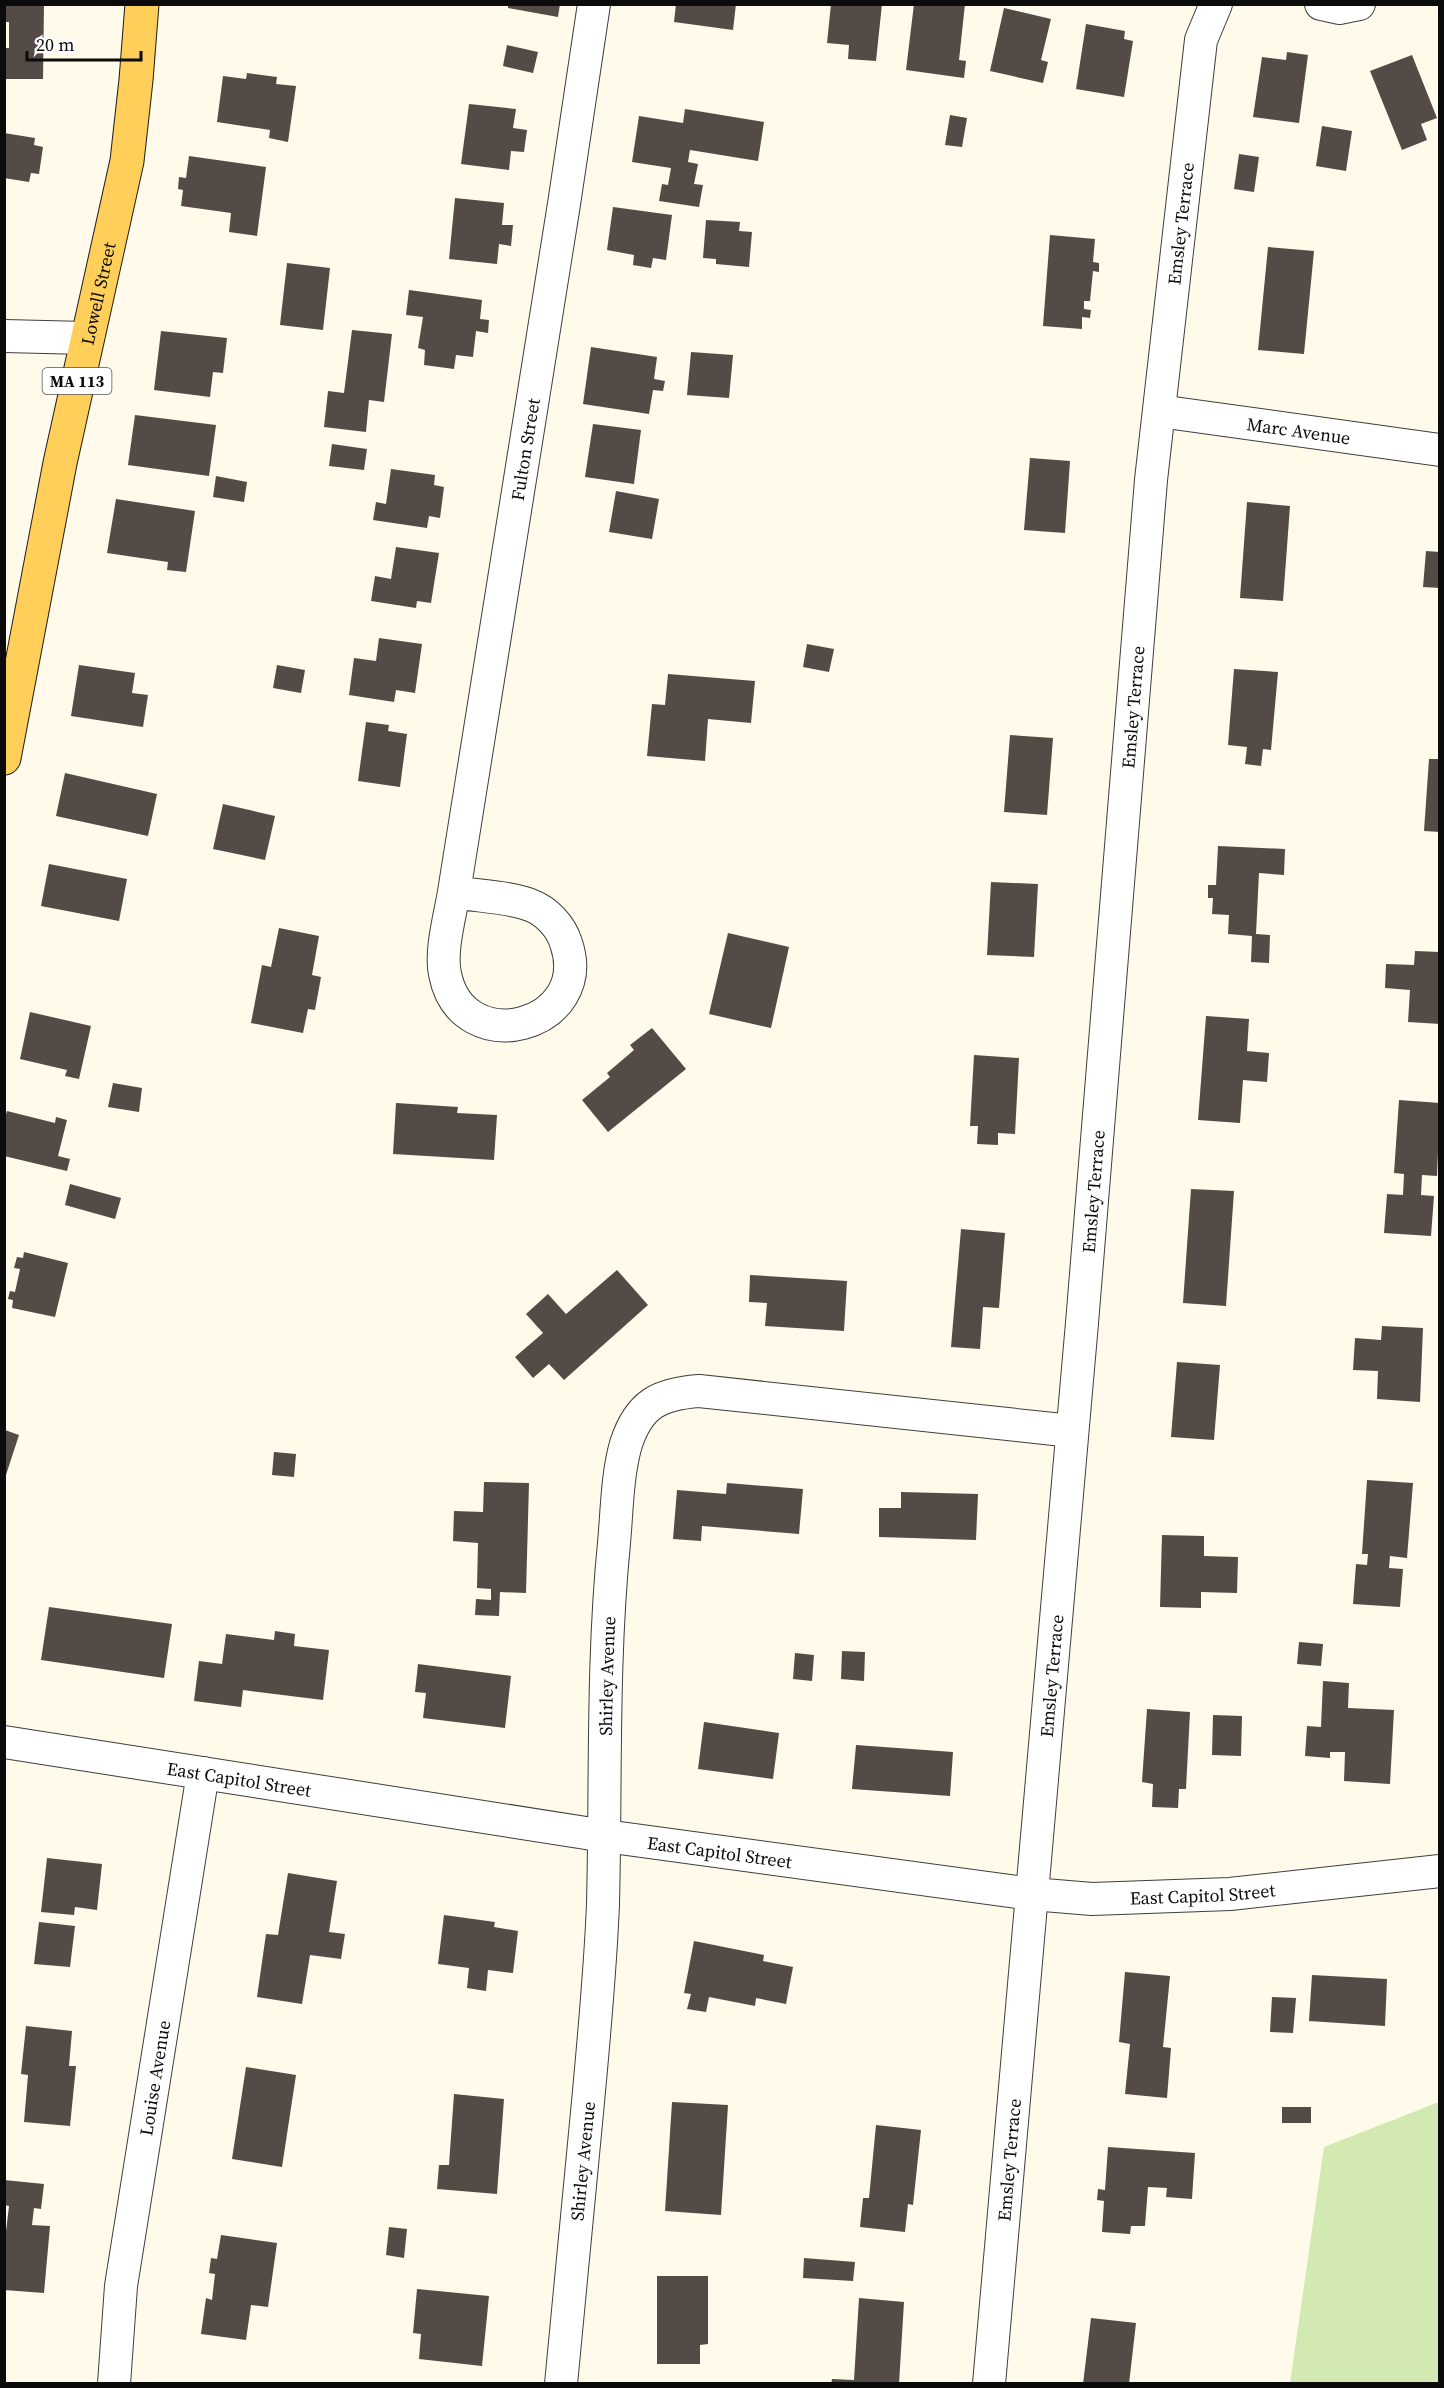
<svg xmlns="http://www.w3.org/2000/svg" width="1444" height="2388" font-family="'Source Serif 4',serif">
	<rect width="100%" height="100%" fill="#fffae9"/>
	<polygon fill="#d2eab1" points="1439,2102 1439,2383 1290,2383 1324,2147"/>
	<g fill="#544b47">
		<polygon points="4,4 44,4 43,79 4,79 4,48 9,48 9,22 4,22"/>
		<polygon points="508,4 560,4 558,17 508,8"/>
		<polygon points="676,4 736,4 733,30 674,22"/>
		<polygon points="831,4 882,4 876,61 848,59 849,45 827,43"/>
		<polygon points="914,4 965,4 959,60 966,61 964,78 906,70"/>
		<polygon points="1004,8 1051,19 1041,60 1048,62 1043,83 990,71"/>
		<polygon points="1086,24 1125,31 1124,39 1133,41 1124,97 1076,89"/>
		<polygon points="507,45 538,52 533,73 503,66"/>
		<polygon points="1287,52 1308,55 1299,123 1253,117 1262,57 1286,60"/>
		<polygon points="1412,55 1437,118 1421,124 1427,140 1402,150 1370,71"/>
		<polygon points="247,73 277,77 276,84 296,86 288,142 269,138 270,130 217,122 223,76 246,79"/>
		<polygon points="469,104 516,109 513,128 527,130 524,152 511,151 509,170 461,164"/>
		<polygon points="685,109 764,122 758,161 690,150 688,162 698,164 694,184 703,185 699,207 659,201 662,184 668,185 671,168 632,162 639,116 683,123"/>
		<polygon points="950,115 967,118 962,147 945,145"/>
		<polygon points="1322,126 1352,131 1346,171 1316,166"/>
		<polygon points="4,133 35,138 34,145 43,147 39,174 31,173 29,182 4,178"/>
		<polygon points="1239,154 1259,157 1254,192 1234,189"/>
		<polygon points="189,156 266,167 257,236 229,232 231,213 181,206 183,190 178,189 179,177 186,178"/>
		<polygon points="455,198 504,203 502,225 513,225 511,246 499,244 497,264 449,259"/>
		<polygon points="613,207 672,215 666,260 653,258 651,268 633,265 634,255 607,250"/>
		<polygon points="706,220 740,222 739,231 752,232 749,267 716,264 716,259 703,258"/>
		<polygon points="1050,235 1095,239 1093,262 1099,263 1099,272 1093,271 1090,301 1084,301 1084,309 1091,310 1090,318 1082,317 1082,329 1043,326"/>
		<polygon points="1268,247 1314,251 1304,354 1258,350"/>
		<polygon points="287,263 330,268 323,330 280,325"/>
		<polygon points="409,290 482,300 480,319 489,320 488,333 476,331 473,357 456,355 454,369 424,365 425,350 418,348 423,317 406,315"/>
		<polygon points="352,330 392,334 384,402 369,400 366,432 324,427 328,391 344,393"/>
		<polygon points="161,331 227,338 223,373 213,372 210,397 154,390"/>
		<polygon points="591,347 657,357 654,379 665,381 663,391 653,390 649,414 583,404"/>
		<polygon points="691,352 733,355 729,398 687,395"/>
		<polygon points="135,415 216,425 209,476 128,465"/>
		<polygon points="593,424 641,430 634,484 585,477"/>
		<polygon points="332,444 367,449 364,470 329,466"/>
		<polygon points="1030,458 1070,461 1065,533 1024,530"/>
		<polygon points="391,469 435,475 434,485 444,487 440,518 429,516 427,528 373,520 376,502 386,504"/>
		<polygon points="216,476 247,482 244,502 213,497"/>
		<polygon points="616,491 659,499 652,539 609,532"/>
		<polygon points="116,499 195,511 186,572 167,570 168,562 107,553"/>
		<polygon points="1247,502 1290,506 1283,601 1240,598"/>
		<polygon points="396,547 439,553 431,603 417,601 416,608 371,601 375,576 391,579"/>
		<polygon points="1426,551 1440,552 1440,588 1423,587"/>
		<polygon points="379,638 422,644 415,693 396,690 394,702 349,695 354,658 376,661"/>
		<polygon points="807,644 834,649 829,672 803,667"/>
		<polygon points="79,665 135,673 132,693 148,695 143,727 71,716"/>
		<polygon points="277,665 305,670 301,693 273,688"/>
		<polygon points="1234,669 1278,672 1271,750 1263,749 1261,766 1245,764 1247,747 1228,745"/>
		<polygon points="668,674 755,681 751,723 708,719 705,761 647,756 652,704 665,705"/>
		<polygon points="366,722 389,725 388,731 407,734 400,787 358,781"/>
		<polygon points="1010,735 1053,738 1047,815 1004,812"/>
		<polygon points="1429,759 1440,759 1440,832 1424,831"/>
		<polygon points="65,773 157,794 148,836 56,816"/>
		<polygon points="223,804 275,816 265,860 213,849"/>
		<polygon points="1218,846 1285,849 1284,875 1259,873 1256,934 1270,935 1269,963 1251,962 1252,936 1228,934 1229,915 1212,914 1213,898 1208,898 1208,885 1216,885"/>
		<polygon points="49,864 127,879 119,921 41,906"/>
		<polygon points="991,882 1038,884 1034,957 987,955"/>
		<polygon points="279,928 319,936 312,975 321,977 315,1010 308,1009 303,1033 251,1023 262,965 271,967"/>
		<polygon points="728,933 789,947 771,1028 709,1014"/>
		<polygon points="1415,951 1440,952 1440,1024 1408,1022 1410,990 1385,988 1386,964 1414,965"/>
		<polygon points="30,1012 91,1026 79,1079 65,1076 67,1070 20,1059"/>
		<polygon points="1206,1016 1249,1019 1247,1051 1269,1053 1267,1082 1243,1080 1240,1123 1198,1120"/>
		<polygon points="652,1028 686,1069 608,1132 582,1100 610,1077 607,1073 634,1050 630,1045"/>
		<polygon points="974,1055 1019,1058 1015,1134 998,1133 998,1145 977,1144 978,1126 970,1126"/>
		<polygon points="113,1083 142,1088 139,1112 108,1107"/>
		<polygon points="1399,1100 1440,1103 1437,1176 1422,1175 1421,1195 1434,1196 1431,1236 1384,1233 1387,1194 1403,1195 1404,1174 1394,1173"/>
		<polygon points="396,1103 458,1107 457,1113 497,1115 494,1160 393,1154"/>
		<polygon points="7,1111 55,1123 56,1117 67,1120 58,1156 70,1159 67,1171 4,1156 4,1121"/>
		<polygon points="70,1184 121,1198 115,1219 65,1205"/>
		<polygon points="1191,1189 1234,1191 1226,1306 1183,1303"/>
		<polygon points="961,1229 1005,1233 999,1308 983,1307 980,1349 951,1347"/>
		<polygon points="24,1252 68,1263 55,1317 12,1308 13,1300 8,1299 10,1291 15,1292 20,1269 14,1268 17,1257 23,1258"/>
		<polygon points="617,1270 648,1305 564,1380 549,1364 533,1378 515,1357 543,1333 526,1314 548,1294 566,1314"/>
		<polygon points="750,1275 847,1281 844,1331 765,1326 767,1303 749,1302"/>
		<polygon points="1382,1326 1423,1328 1420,1402 1377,1399 1378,1371 1353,1370 1355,1338 1381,1340"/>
		<polygon points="1177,1362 1220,1365 1214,1440 1171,1437"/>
		<polygon points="5,1430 19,1435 5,1478"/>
		<polygon points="274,1452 296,1454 294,1477 272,1475"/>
		<polygon points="1367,1480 1413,1483 1407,1558 1390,1556 1389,1568 1403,1569 1400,1607 1353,1604 1356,1564 1367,1565 1368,1554 1362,1554"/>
		<polygon points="484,1482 529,1483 526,1593 500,1592 499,1616 475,1615 476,1599 491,1600 491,1589 477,1588 478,1543 453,1541 454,1511 483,1512"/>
		<polygon points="727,1483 803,1489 799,1534 702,1526 701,1541 673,1539 677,1490 726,1494"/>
		<polygon points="901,1492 978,1494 976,1540 879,1537 879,1508 901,1508"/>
		<polygon points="1162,1535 1204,1536 1204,1556 1238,1557 1237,1593 1201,1592 1201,1608 1160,1607"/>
		<polygon points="49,1607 172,1624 164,1678 41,1660"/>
		<polygon points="275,1631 295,1634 294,1646 329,1650 323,1700 243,1690 241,1707 194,1701 199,1661 222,1664 226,1634 274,1640"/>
		<polygon points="1299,1642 1323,1644 1321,1666 1297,1664"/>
		<polygon points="842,1651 865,1652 864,1681 841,1679"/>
		<polygon points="795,1653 814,1655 812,1681 793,1679"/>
		<polygon points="418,1664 511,1676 505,1728 423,1718 426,1693 415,1692"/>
		<polygon points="1323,1681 1349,1683 1348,1708 1394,1710 1390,1784 1344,1781 1345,1752 1330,1752 1330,1758 1305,1756 1307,1726 1321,1727"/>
		<polygon points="1147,1709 1190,1712 1186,1789 1179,1789 1178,1808 1152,1807 1153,1784 1142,1782"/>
		<polygon points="1213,1715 1242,1716 1241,1756 1212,1755"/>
		<polygon points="704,1722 779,1733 773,1779 698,1769"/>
		<polygon points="856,1745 953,1752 950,1796 852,1789"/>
		<polygon points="47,1858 102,1864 97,1910 75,1907 74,1915 41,1912"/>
		<polygon points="288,1873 337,1881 329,1932 345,1934 341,1959 310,1955 302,2004 257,1997 266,1934 278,1935"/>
		<polygon points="444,1915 495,1922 494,1927 518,1931 513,1973 488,1970 486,1991 467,1988 469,1968 438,1964"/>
		<polygon points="39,1922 75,1926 70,1967 34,1964"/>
		<polygon points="694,1941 764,1955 763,1961 793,1967 786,2004 756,1998 755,2006 709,1997 706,2012 687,2009 691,1994 684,1993"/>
		<polygon points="1125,1972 1170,1976 1163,2047 1171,2048 1167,2098 1125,2094 1130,2044 1119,2042"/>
		<polygon points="1312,1975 1387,1979 1385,2026 1309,2021"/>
		<polygon points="1272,1997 1296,1998 1293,2033 1270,2032"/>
		<polygon points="26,2026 72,2031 69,2066 76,2066 70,2126 24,2122 28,2075 21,2074"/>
		<polygon points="246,2067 296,2075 282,2167 232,2159"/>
		<polygon points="454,2094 504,2099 497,2194 437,2189 439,2165 449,2165"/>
		<polygon points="672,2102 728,2105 721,2215 665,2211"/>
		<rect x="1282" y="2107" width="29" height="16"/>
		<polygon points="876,2125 921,2130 913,2205 908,2204 905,2232 860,2227 863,2198 869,2198"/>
		<polygon points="1108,2147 1195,2153 1192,2199 1166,2197 1167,2188 1148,2187 1145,2226 1131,2226 1130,2234 1102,2232 1104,2201 1097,2200 1098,2189 1105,2190"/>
		<polygon points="4,2180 44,2184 41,2209 34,2208 32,2225 50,2226 44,2293 4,2290 4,2248 9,2206 4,2205"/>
		<polygon points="389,2227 407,2229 404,2258 386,2255"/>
		<polygon points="221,2235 277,2243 268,2307 251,2305 246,2340 201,2334 206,2298 212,2300 215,2274 209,2273 211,2258 217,2259"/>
		<polygon points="804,2258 855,2262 853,2281 803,2278"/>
		<polygon points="657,2276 708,2276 708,2344 700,2345 700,2364 657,2364"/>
		<polygon points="417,2289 489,2296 482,2366 419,2359 421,2334 413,2333"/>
		<polygon points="859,2298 904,2302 899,2384 831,2384 832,2379 854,2380"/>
		<polygon points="1091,2318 1136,2323 1129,2384 1083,2384"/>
	</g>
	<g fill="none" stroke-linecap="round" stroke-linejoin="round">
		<defs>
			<g id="minor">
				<polyline points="1321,4 1339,8 1359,4"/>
				<polyline points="4,336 86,338"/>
				<path id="s1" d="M1159,411l281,39"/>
				<path id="s2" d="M454,892c21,4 57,5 76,13 17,6 31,22 36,38 29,84 -104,119 -121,31 -5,-23 5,-58 9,-82l110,-688 30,-200"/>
				<path id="s3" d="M4,1742l601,94 427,58 60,5 138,-5 210,-23"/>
				<path id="s4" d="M114,2384l7,-98 82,-513"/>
				<path id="s5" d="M561,2384c8,-87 16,-174 25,-261 7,-73 14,-146 17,-219 3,-121 -1,-241 11,-361 3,-32 3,-68 12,-99 13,-40 33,-50 73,-53l373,40"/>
				<path id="s6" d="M989,2384l93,-1061 69,-843 50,-440 15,-36"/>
			</g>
			<g id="primary">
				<path id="s7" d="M4,758l56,-295 67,-302 9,-81 6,-76"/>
			</g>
		</defs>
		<use href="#minor" stroke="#3e3e3e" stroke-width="34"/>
		<use href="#primary" stroke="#1c1c1c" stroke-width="35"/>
		<use href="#minor" stroke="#fff" stroke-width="32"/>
		<use href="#primary" stroke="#ffcf59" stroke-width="33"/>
	</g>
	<g text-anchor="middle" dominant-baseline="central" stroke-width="6" stroke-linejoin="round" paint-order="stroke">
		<rect fill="#fff" stroke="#545454" stroke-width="1.5" x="42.5" y="368" width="69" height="26" rx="4.5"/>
		<g font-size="16" font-weight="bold" fill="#0b0b0b">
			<text x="77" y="381">MA 113</text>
		</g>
		<g font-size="18" fill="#0b0b0b" stroke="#fff">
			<text stroke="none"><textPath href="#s6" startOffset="2169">Emsley Terrace</textPath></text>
			<text stroke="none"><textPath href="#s7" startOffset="474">Lowell Street</textPath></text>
			<text stroke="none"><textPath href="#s1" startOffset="141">Marc Avenue</textPath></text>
			<text stroke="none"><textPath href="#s2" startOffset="870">Fulton Street</textPath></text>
			<text stroke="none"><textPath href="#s6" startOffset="1683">Emsley Terrace</textPath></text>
			<text stroke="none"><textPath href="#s6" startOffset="1197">Emsley Terrace</textPath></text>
			<text stroke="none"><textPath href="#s6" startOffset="711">Emsley Terrace</textPath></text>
			<text stroke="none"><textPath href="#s5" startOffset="710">Shirley Avenue</textPath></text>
			<text stroke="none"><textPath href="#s3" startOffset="238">East Capitol Street</textPath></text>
			<text stroke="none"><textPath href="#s3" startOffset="724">East Capitol Street</textPath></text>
			<text stroke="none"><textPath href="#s3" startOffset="1210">East Capitol Street</textPath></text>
			<text stroke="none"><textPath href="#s4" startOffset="309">Louise Avenue</textPath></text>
			<text stroke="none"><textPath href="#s6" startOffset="225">Emsley Terrace</textPath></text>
			<text stroke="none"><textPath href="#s5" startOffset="224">Shirley Avenue</textPath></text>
		</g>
	</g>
	<rect width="1444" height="2388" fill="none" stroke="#0b0b0b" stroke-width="12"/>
	<path d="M27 51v9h114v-9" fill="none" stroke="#0b0b0b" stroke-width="3"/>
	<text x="36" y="51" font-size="18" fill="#0b0b0b" stroke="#ffffff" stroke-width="4.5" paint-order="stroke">20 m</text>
</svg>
